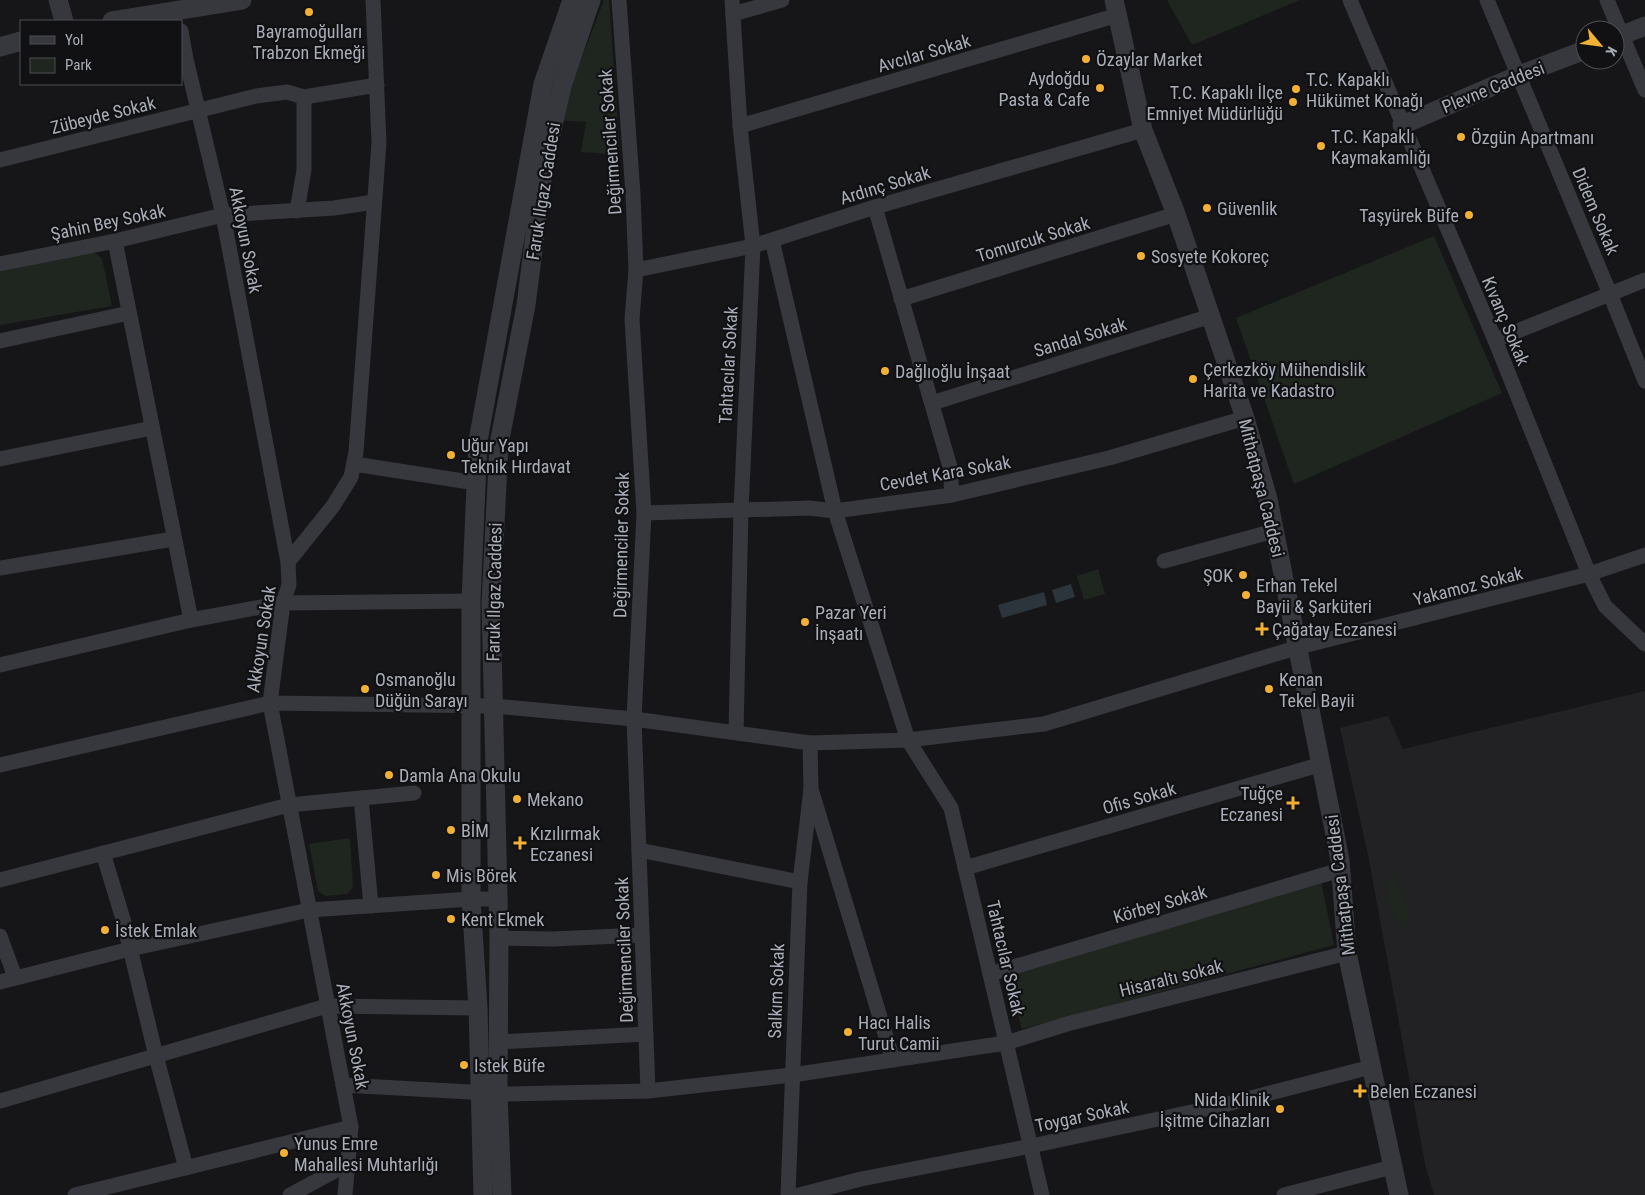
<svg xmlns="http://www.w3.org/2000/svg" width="1645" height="1195" font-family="'Roboto Condensed',sans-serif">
	<rect width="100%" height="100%" fill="#161618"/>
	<polygon fill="#222225" points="1645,691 1645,1195 1434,1195 1425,1164 1369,860 1340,728 1388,716 1403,749"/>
	<g fill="#1e261f">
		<polygon points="604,0 609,0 620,155 581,152 586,122 558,120"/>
		<polygon points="1167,0 1300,0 1192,45"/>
		<polygon points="1434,236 1502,393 1294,484 1236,318"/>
		<polygon points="93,252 102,258 112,306 0,325 0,272"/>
		<polygon points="1098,569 1105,594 1084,600 1077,576"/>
		<polygon points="350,838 353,887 347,894 326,896 318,891 309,844"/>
		<path d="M1394,872l15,39v20c-20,-11 -27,-40 -15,-59z"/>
		<polygon points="1321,881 1334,945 1022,1029 1007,975"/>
	</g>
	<g fill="#2c353c">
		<polygon points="1071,584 1075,597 1056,603 1052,590"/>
		<polygon points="1044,592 1047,605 1002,618 998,605"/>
	</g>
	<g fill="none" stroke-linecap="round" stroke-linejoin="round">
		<g stroke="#37383d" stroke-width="15">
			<polyline points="619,0 633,194 636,270 632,319 644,513 634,719 648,1091"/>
			<polyline points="732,0 740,126 753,246 741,510 736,732"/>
			<polyline points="1350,0 1495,340 1589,574 1605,606 1645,644"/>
			<polyline points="1487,0 1610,294 1645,381"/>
			<polyline points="1607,0 1645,90"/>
			<polyline points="733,14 782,0"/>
			<polyline points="181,31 186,59 223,215 288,562 289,585 283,603 270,703 351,1127 345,1195"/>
			<polyline points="740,126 1118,15"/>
			<polyline points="0,160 256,96 287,92 304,97 377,85"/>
			<polyline points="875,207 950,467 952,495"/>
			<polyline points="297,211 304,170 304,97"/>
			<polyline points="772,240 835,511 908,740 951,808 1042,1195"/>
			<polyline points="115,241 191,620"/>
			<polyline points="0,264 115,241 223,215 334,208 374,202"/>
			<polyline points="636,270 753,246 875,207 1143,130"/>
			<polyline points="901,299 1176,214"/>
			<polyline points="1495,340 1645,280"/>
			<polyline points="0,341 129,313"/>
			<polyline points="932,403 1211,316"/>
			<polyline points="0,459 152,428"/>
			<polyline points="354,464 476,483"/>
			<polyline points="644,513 809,508 835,511 952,495 1109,458 1245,418"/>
			<polyline points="1164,561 1274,531"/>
			<polyline points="288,562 333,506 351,477 356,452 379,143 373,0"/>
			<polyline points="0,568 173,539"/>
			<polyline points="0,665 191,620 283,603 471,601"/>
			<polyline points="810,743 811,789 893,1060"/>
			<polyline points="0,765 270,703 494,706 634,719 810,743 908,740 1044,724 1299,647 1589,574 1645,555"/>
			<polyline points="361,798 371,906"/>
			<polyline points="639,850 800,882"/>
			<polyline points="103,853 123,919 156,1056 186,1168"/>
			<polyline points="965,868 1322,764"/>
			<polyline points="0,880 289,805 414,793"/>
			<polyline points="0,936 15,977"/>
			<polyline points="499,938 553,939 642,935"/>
			<polyline points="990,974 1340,870"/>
			<polyline points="0,982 130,949 309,910 471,899 498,899"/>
			<polyline points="498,1042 646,1034"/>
			<polyline points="343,1085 506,1094 648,1091 792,1075 1006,1043 1067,1024 1347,953"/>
			<polyline points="0,1101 327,1006 478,1008"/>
			<polyline points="75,1195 351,1127"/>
			<polyline points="290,1195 348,1164"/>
			<polyline points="788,1195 800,882 811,789"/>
			<polyline points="799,1195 861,1179 1031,1146 1220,1106 1371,1067"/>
			<polyline points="1284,1195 1392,1167"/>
		</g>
		<g stroke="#37383d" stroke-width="19">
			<polyline points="58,0 64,21"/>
			<polyline points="1114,0 1143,130 1176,214 1245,418 1268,499 1340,860 1347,953 1399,1195"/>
			<polyline points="112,21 242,0"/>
			<polyline points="1615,38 1645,26"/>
			<polyline points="0,47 21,41"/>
			<polyline points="1402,125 1519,75 1585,50"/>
			<polyline points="483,1195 478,1008 471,899 471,601 478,441 543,84 572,0"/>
			<polyline points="502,1195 498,1094 499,938 491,603 499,444 526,305 544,164 562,86 591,0"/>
		</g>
	</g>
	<g fill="#f2b134" stroke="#111113" stroke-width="2">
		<circle cx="309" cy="12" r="5"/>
		<circle cx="1086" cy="59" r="5"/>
		<circle cx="1100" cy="88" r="5"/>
		<circle cx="1296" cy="89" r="5"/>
		<circle cx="1293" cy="102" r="5"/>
		<circle cx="1461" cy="137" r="5"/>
		<circle cx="1321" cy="146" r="5"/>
		<circle cx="1207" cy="208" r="5"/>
		<circle cx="1469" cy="215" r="5"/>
		<circle cx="1141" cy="256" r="5"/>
		<circle cx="885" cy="371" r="5"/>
		<circle cx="1193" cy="379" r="5"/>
		<circle cx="451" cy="455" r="5"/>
		<circle cx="1243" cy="575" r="5"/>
		<circle cx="1246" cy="595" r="5"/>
		<circle cx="805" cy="622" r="5"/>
		<path d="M1259.5 621.5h5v5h5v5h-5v5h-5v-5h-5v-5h5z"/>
		<circle cx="365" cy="689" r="5"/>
		<circle cx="1269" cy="689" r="5"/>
		<circle cx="389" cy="775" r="5"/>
		<circle cx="517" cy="799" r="5"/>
		<path d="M1290.5 795.5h5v5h5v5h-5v5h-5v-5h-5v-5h5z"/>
		<circle cx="451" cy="830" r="5"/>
		<path d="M517.5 835.5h5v5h5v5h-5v5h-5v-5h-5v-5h5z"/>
		<circle cx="436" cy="875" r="5"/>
		<circle cx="451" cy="919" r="5"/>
		<circle cx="105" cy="930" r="5"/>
		<circle cx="848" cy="1032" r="5"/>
		<circle cx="464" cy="1065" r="5"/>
		<path d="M1357.5 1083.5h5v5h5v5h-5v5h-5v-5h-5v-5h5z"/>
		<circle cx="1280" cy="1109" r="5"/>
		<circle cx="284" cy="1153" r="5"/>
	</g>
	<g text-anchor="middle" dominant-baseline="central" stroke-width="4.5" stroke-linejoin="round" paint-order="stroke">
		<g font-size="18" fill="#a8adb8" stroke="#111113" text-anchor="start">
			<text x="309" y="31" text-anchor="middle">Bayramoğulları<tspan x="309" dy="21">Trabzon Ekmeği</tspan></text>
			<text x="1096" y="59">Özaylar Market</text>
			<text x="1090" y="78" text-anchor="end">Aydoğdu<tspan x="1090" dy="21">Pasta &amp; Cafe</tspan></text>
			<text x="1306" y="79">T.C. Kapaklı<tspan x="1306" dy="21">Hükümet Konağı</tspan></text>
			<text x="1283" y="92" text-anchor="end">T.C. Kapaklı İlçe<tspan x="1283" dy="21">Emniyet Müdürlüğü</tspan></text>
			<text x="1331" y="136">T.C. Kapaklı<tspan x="1331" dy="21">Kaymakamlığı</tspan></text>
			<text x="1471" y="137">Özgün Apartmanı</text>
			<text x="1217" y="208">Güvenlik</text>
			<text x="1459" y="215" text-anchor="end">Taşyürek Büfe</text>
			<text x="1151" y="256">Sosyete Kokoreç</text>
			<text x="1203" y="369">Çerkezköy Mühendislik<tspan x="1203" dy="21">Harita ve Kadastro</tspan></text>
			<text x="895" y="371">Dağlıoğlu İnşaat</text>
			<text x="461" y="445">Uğur Yapı<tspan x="461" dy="21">Teknik Hırdavat</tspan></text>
			<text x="1233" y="575" text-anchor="end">ŞOK</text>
			<text x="1256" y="585">Erhan Tekel<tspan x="1256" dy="21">Bayii &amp; Şarküteri</tspan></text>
			<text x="815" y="612">Pazar Yeri<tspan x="815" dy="21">İnşaatı</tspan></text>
			<text x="1272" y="629">Çağatay Eczanesi</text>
			<text x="375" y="679">Osmanoğlu<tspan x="375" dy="21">Düğün Sarayı</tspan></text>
			<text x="1279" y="679">Kenan<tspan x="1279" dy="21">Tekel Bayii</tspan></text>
			<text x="399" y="775">Damla Ana Okulu</text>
			<text x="1283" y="793" text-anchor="end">Tuğçe<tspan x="1283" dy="21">Eczanesi</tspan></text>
			<text x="527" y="799">Mekano</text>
			<text x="461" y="830">BİM</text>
			<text x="530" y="833">Kızılırmak<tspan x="530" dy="21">Eczanesi</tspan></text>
			<text x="446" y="875">Mis Börek</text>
			<text x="461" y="919">Kent Ekmek</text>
			<text x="115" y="930">İstek Emlak</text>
			<text x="858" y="1022">Hacı Halis<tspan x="858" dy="21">Turut Camii</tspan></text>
			<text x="474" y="1065">Istek Büfe</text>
			<text x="1370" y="1091">Belen Eczanesi</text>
			<text x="1270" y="1099" text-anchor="end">Nida Klinik<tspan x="1270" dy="21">İşitme Cihazları</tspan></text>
			<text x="294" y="1143">Yunus Emre<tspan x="294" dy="21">Mahallesi Muhtarlığı</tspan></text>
		</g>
		<g font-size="18" fill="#a8adb8" stroke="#111113">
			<text transform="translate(924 53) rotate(-16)">Avcılar Sokak</text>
			<text transform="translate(1493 87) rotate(-22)">Plevne Caddesi</text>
			<text transform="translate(103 115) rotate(-14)">Zübeyde Sokak</text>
			<text transform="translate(610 142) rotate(-94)">Değirmenciler Sokak</text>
			<text transform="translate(885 185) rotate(-17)">Ardınç Sokak</text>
			<text transform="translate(543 191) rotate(-81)">Faruk Ilgaz Caddesi</text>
			<text transform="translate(1596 211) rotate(67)">Didem Sokak</text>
			<text transform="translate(108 222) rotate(-12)">Şahin Bey Sokak</text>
			<text transform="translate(1033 239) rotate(-17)">Tomurcuk Sokak</text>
			<text transform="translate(246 240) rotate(79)">Akkoyun Sokak</text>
			<text transform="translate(1506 321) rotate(67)">Kıvanç Sokak</text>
			<text transform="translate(1080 337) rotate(-17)">Sandal Sokak</text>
			<text transform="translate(728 365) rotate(-87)">Tahtacılar Sokak</text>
			<text transform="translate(945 473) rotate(-10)">Cevdet Kara Sokak</text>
			<text transform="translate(1262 488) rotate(76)">Mithatpaşa Caddesi</text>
			<text transform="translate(621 545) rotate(-89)">Değirmenciler Sokak</text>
			<text transform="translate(1468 586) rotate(-14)">Yakamoz Sokak</text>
			<text transform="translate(494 592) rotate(-89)">Faruk Ilgaz Caddesi</text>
			<text transform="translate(261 639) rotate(-81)">Akkoyun Sokak</text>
			<text transform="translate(1139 798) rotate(-16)">Ofis Sokak</text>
			<text transform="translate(1340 885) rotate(-97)">Mithatpaşa Caddesi</text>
			<text transform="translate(1160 904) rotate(-16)">Körbey Sokak</text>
			<text transform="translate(624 950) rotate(-92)">Değirmenciler Sokak</text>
			<text transform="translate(1006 958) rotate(77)">Tahtacılar Sokak</text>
			<text transform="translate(1171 978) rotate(-14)">Hisaraltı sokak</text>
			<text transform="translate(776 991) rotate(-88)">Salkım Sokak</text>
			<text transform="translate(353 1036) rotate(79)">Akkoyun Sokak</text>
			<text transform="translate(1082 1116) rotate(-12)">Toygar Sokak</text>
		</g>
	</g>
	<rect x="20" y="20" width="162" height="65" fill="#111113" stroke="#4d4f55"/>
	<rect x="30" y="36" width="25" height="8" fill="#37383d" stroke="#4d4f55"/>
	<text x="65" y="45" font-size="15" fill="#a8adb8">Yol</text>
	<rect x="30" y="58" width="25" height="15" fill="#1e261f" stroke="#4d4f55"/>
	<text x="65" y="70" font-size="15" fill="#a8adb8">Park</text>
	<g transform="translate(1600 45) rotate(119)"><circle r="24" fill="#111113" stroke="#4d4f55"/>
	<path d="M0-4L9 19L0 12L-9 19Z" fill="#f2b134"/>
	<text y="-8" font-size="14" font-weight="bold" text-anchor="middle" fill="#a8adb8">K</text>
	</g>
</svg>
